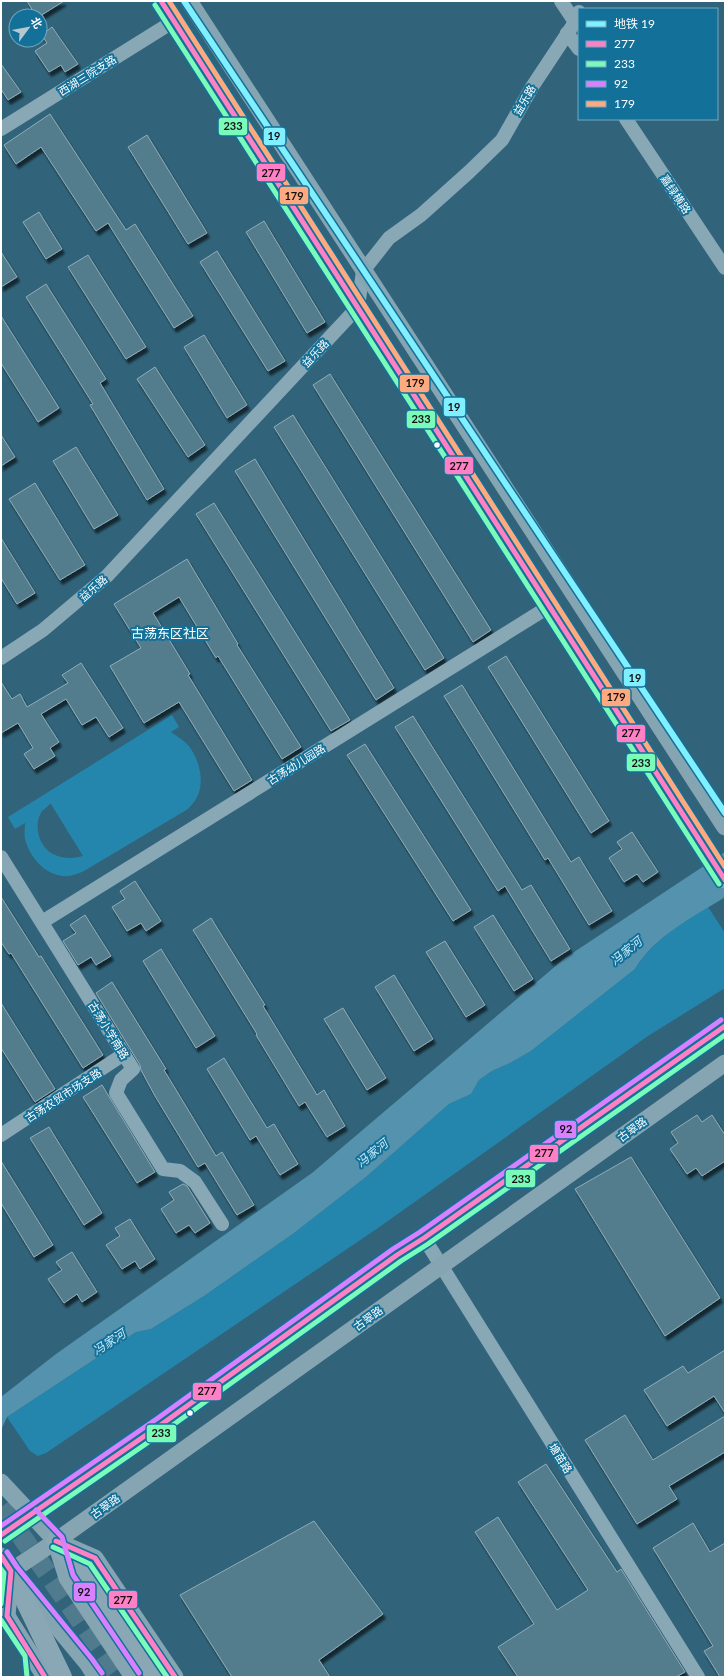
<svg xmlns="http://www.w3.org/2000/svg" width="726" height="1678" font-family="Lato,'Noto Sans SC',sans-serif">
	<defs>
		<filter id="shadow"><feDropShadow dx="2.5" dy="4.5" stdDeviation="1" flood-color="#0009"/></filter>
	</defs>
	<rect width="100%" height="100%" fill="#31647a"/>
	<g fill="#2486ad" fill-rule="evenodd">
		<path d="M172,715l7,12 -8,5c5,4 11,7 15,11 13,13 20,40 10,56 -2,4 -6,7 -8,10l-104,62c-4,2 -10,4 -15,5 -21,2 -39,-17 -44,-37 -1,-5 0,-11 0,-16l-10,6 -7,-12zM50,804h1l32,52c-21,6 -42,-2 -45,-25 -1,-6 0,-14 3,-18 2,-4 7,-6 9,-9z"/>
		<path d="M708,907l17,26v55l-77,48 -270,192 -332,225 -8,3 -8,-5 -23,-34 129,-85 15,-3 53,-33 90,-63 72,-56 83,-73 22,-10 8,-14 13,-9 18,-8 21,-12 104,-82c18,-28 45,-45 73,-62z"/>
	</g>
	<path fill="#5492ad" d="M725,852v45c-33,21 -69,38 -90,72l-104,82 -21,12 -18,8 -13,9 -8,14 -22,10 -83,73 -72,56 -90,63 -53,33 -15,3 -129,85 -6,13v-33l55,-43 256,-181 253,-215z"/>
	<g fill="#537b8c" stroke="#8fadb9" filter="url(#shadow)">
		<polygon points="27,1 64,1 40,16 36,16"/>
		<polygon points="52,27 78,64 65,72 61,65 49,72 35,51 47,43 42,35"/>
		<polygon points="1,64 21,92 8,100 1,89"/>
		<polygon points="50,114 126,230 135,224 193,316 174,328 108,223 96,231 41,147 16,164 4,145"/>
		<polygon points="147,135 207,233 188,244 128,147"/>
		<polygon points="39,212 62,249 46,259 23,222"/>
		<polygon points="264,221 325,322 307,333 246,232"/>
		<polygon points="217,251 285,361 268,371 200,262"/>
		<polygon points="1,252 17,277 1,287"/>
		<polygon points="88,255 146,347 126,359 68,267"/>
		<polygon points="46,284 106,379 100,383 164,489 147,500 90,405 93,404 26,297"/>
		<polygon points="1,316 59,408 38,422 1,363"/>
		<polygon points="204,335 247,405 227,418 184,347"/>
		<polygon points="155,367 205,445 188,457 137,379"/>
		<polygon points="330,374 491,630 473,642 313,385"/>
		<polygon points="293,415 444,658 425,670 274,427"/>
		<polygon points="1,435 15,457 1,466"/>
		<polygon points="76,447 118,515 94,529 53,461"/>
		<polygon points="255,459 394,688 376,700 235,471"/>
		<polygon points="35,483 85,565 60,580 9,499"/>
		<polygon points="214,503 350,720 331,731 196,514"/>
		<polygon points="1,538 35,593 17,604 1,578"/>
		<polygon points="187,559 238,644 237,645 301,747 282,759 218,656 216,658 179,597 153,613 190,674 188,675 252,780 234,791 179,702 144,723 110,666 141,648 114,604"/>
		<polygon points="506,656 609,821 591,833 488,667"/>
		<polygon points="81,663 123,728 109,737 96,717 82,725 66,699 41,714 59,742 50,748 55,756 34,769 24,754 33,748 18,723 1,733 1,682 12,699 20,694 27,707 68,683 62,675"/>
		<polygon points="462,685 571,862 579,857 612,911 589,925 548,858 545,860 444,696"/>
		<polygon points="413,716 522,890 531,885 570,949 551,961 505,886 498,891 395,727"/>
		<polygon points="365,744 471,910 453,921 347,755"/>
		<polygon points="632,832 658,872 643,882 637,874 624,882 609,858 622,849 617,842"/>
		<polygon points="135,881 161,921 146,931 141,923 127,931 112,907 125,899 120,891"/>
		<polygon points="1,897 39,957 41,956 103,1055 83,1068 11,953 9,954 1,942"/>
		<polygon points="85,915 111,956 96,965 91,957 78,965 63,941 76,933 70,925"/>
		<polygon points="493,915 533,979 514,991 474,927"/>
		<polygon points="211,918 265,1005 263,1006 317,1095 324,1090 345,1126 327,1137 305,1102 299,1106 256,1035 257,1034 193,930"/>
		<polygon points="445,941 485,1005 466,1017 426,952"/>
		<polygon points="161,949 215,1036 196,1048 143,961"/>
		<polygon points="394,975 433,1039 414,1051 375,987"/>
		<polygon points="112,982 166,1069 164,1070 216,1156 222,1152 254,1205 237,1215 205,1163 198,1167 155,1096 141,1070 140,1065 96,993"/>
		<polygon points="1,1003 55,1089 35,1102 1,1048"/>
		<polygon points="343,1008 386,1078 367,1090 324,1019"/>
		<polygon points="224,1058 267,1128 274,1124 298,1164 280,1175 256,1136 250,1140 207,1069"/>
		<polygon points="102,1085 155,1172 137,1183 83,1097"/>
		<polygon points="697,1115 702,1122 712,1115 725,1135 725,1161 702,1176 696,1168 687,1174 670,1149 678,1143 671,1132"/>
		<polygon points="49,1127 102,1213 84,1225 30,1138"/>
		<polygon points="631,1157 720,1298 665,1336 575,1189"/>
		<polygon points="1,1161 53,1245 34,1257 1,1203"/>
		<polygon points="183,1184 187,1186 210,1223 195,1233 189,1225 176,1233 161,1209 174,1200 169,1192"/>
		<polygon points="130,1219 155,1259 140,1269 135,1261 122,1269 106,1245 120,1236 115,1228"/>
		<polygon points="72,1252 97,1292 82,1302 77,1294 64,1303 48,1279 62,1270 56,1262"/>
		<polygon points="725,1350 725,1413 714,1396 667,1426 644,1390 683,1366 688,1373"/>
		<polygon points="625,1415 653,1460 725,1416 725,1452 669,1486 677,1499 637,1524 585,1440"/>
		<polygon points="546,1464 617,1572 621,1569 685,1672 676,1677 518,1677 498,1647 534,1624 475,1532 498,1517 557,1610 588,1590 518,1482"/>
		<polygon points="314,1521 383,1614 319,1660 330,1677 232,1677 180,1595"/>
		<polygon points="693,1523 710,1552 725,1543 725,1677 720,1677 704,1651 713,1646 653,1548"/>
	</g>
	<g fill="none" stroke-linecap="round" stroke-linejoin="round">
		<polyline stroke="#507b8e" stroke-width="20" stroke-dasharray="20 10" stroke-linecap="butt" points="1,1507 120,1677"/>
		<g stroke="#88a8b6" stroke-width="14">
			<polyline points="561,1 575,22"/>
			<polyline points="567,33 579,49"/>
			<polyline points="626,119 725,268"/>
			<polyline points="1,129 174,21"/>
			<polyline points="1,658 43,630 107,576 358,307 363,271 389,238 421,215 469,172 502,140 532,87 575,22 579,12"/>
			<polyline points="1,857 133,1069 121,1080 116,1093 163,1169 180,1171 195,1182 222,1224"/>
			<polyline points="42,922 550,606"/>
			<polyline points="1,1135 124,1054"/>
			<polyline points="424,1238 698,1677"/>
		</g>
		<g stroke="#86a5b3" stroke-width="17">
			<polyline points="161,1 725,880"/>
			<polyline points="189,1 725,827"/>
			<polyline points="1,1482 56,1541 95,1558 175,1677"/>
			<polyline points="1,1535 162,1424 397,1255 424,1238 725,1026"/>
			<polyline points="57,1546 67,1578 133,1677"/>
			<polyline points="1,1556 11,1571 87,1663 96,1677"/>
			<polyline points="11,1571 56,1541 725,1063"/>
			<polyline points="11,1571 7,1616 45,1677"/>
		</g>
		<g stroke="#89a7b4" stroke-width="20">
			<polyline points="56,1541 140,1652 156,1677"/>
			<polyline points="11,1571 62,1677"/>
		</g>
		<defs>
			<g id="bus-1">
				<polyline points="161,1 725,880"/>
				<polyline points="1,1535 162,1424 397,1255 424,1238 725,1026"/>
				<polyline points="56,1541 95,1558 175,1677"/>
				<polyline points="1,1556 11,1571 7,1616 45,1677"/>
			</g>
			<g id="bus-2">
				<polyline points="155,5 719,884"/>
				<polyline points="5,1541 166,1430 401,1261 428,1244 725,1035"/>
				<polyline points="53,1547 90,1564 167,1677"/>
				<polyline points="1,1569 4,1573 1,1604"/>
				<polyline points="1,1620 25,1656 27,1677"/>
			</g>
			<g id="bus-3">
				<polyline points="36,1510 62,1537 73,1575 139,1673"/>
				<polyline points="1,1526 158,1418 393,1249 420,1232 721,1020"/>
				<polyline points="7,1552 17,1567 92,1659 102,1673"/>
			</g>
			<polyline id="bus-4" points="169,1 725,867"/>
		</defs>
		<use href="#bus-1" stroke="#137098" stroke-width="8"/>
		<use href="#bus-2" stroke="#137098" stroke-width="8"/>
		<use href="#bus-3" stroke="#137098" stroke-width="8"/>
		<use href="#bus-4" stroke="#137098" stroke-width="8"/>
		<use href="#bus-1" stroke="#ff80c5" stroke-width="5"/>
		<use href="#bus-2" stroke="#7afbb9" stroke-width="5"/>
		<use href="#bus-3" stroke="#d880ff" stroke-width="5"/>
		<use href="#bus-4" stroke="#ffa980" stroke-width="5"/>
		<defs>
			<polyline id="metro-1" points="184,1 725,813"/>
		</defs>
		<use href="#metro-1" stroke="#137098" stroke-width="9"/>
		<use href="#metro-1" stroke="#80efff" stroke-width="6"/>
	</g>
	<g fill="#fff" stroke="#137098" stroke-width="1.5">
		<circle cx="437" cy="445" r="3.5"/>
		<circle cx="190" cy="1413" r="3.5"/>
	</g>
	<g text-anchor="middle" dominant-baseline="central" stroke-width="4" stroke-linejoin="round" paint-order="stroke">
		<g font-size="11" fill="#fff" stroke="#137098">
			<text transform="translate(87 75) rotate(-32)">西湖三院支路</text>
			<text transform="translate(524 100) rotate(-60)">益乐路</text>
			<text transform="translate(676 194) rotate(56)">嘉绿横路</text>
			<text transform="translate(315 353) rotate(-47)">益乐路</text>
			<text transform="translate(93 588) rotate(-41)">益乐路</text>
			<text transform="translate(296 764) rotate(-32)">古荡幼儿园路</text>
			<text transform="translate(109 1030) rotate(58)">古荡小学南路</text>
			<text transform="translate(63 1095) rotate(-33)">古荡农贸市场支路</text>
			<text transform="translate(632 1129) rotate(-36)">古翠路</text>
			<text transform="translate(368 1318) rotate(-36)">古翠路</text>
			<text transform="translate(561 1458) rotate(58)">塘苗路</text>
			<text transform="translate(105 1506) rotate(-36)">古翠路</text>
		</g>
		<g font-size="12" font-style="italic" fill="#cceefc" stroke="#137098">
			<text transform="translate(626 951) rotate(-39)">冯家河</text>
			<text transform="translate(372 1153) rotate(-39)">冯家河</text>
			<text transform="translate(109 1342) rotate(-33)">冯家河</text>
		</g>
		<g font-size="13" fill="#fff" stroke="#137098">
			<text x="170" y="633">古荡东区社区</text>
		</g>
	</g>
	<g stroke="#137098" stroke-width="1.5">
		<rect x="218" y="117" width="30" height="19" rx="4" fill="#7afbb9"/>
		<rect x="263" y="127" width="23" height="19" rx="4" fill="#80efff"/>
		<rect x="256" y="163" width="30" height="19" rx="4" fill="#ff80c5"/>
		<rect x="279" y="186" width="30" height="19" rx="4" fill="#ffa980"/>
		<rect x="399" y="374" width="31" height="19" rx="4" fill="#ffa980"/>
		<rect x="443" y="397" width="23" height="20" rx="4" fill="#80efff"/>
		<rect x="406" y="410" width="30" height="19" rx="4" fill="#7afbb9"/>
		<rect x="444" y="456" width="30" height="19" rx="4" fill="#ff80c5"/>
		<rect x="623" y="668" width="23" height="19" rx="4" fill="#80efff"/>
		<rect x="601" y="688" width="30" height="19" rx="4" fill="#ffa980"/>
		<rect x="616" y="724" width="30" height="19" rx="4" fill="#ff80c5"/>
		<rect x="626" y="753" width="30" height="19" rx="4" fill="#7afbb9"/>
		<rect x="554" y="1120" width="23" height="19" rx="4" fill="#d880ff"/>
		<rect x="529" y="1144" width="30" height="19" rx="4" fill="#ff80c5"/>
		<rect x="505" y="1169" width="31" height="19" rx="4" fill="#7afbb9"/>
		<rect x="192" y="1382" width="30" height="19" rx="4" fill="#ff80c5"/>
		<rect x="146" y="1424" width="31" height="19" rx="4" fill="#7afbb9"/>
		<rect x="73" y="1582" width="23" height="20" rx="4" fill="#d880ff"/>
		<rect x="108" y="1590" width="30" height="19" rx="4" fill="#ff80c5"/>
	</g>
	<g font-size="11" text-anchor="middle" font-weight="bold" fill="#111">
		<text x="233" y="130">233</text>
		<text x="274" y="140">19</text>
		<text x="271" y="177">277</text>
		<text x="294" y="200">179</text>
		<text x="415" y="387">179</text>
		<text x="454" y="411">19</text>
		<text x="421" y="423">233</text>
		<text x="459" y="470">277</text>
		<text x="635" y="682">19</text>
		<text x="616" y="701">179</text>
		<text x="631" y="737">277</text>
		<text x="641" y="767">233</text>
		<text x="566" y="1133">92</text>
		<text x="544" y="1157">277</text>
		<text x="521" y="1183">233</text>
		<text x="207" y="1395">277</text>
		<text x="161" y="1437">233</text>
		<text x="84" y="1596">92</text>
		<text x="123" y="1604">277</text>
	</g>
	<rect width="726" height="1678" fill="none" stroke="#ffffff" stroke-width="4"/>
	<rect x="578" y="8" width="140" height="112" fill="#137098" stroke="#71a9c1"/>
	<rect x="586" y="21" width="20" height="6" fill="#80efff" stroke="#71a9c1"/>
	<text x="614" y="28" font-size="12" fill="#ffffff">地铁 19</text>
	<rect x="586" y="41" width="20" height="6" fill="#ff80c5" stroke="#71a9c1"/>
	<text x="614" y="48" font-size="12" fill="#ffffff">277</text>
	<rect x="586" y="61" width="20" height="6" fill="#7afbb9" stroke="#71a9c1"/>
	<text x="614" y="68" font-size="12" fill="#ffffff">233</text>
	<rect x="586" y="81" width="20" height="6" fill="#d880ff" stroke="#71a9c1"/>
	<text x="614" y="88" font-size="12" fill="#ffffff">92</text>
	<rect x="586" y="101" width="20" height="6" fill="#ffa980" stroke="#71a9c1"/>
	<text x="614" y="108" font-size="12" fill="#ffffff">179</text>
	<g transform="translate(28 28) rotate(58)"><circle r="19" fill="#137098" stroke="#71a9c1"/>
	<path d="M0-3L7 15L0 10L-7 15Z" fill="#b7c9d0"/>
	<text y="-6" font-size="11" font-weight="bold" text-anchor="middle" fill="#ffffff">北</text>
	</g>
</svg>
